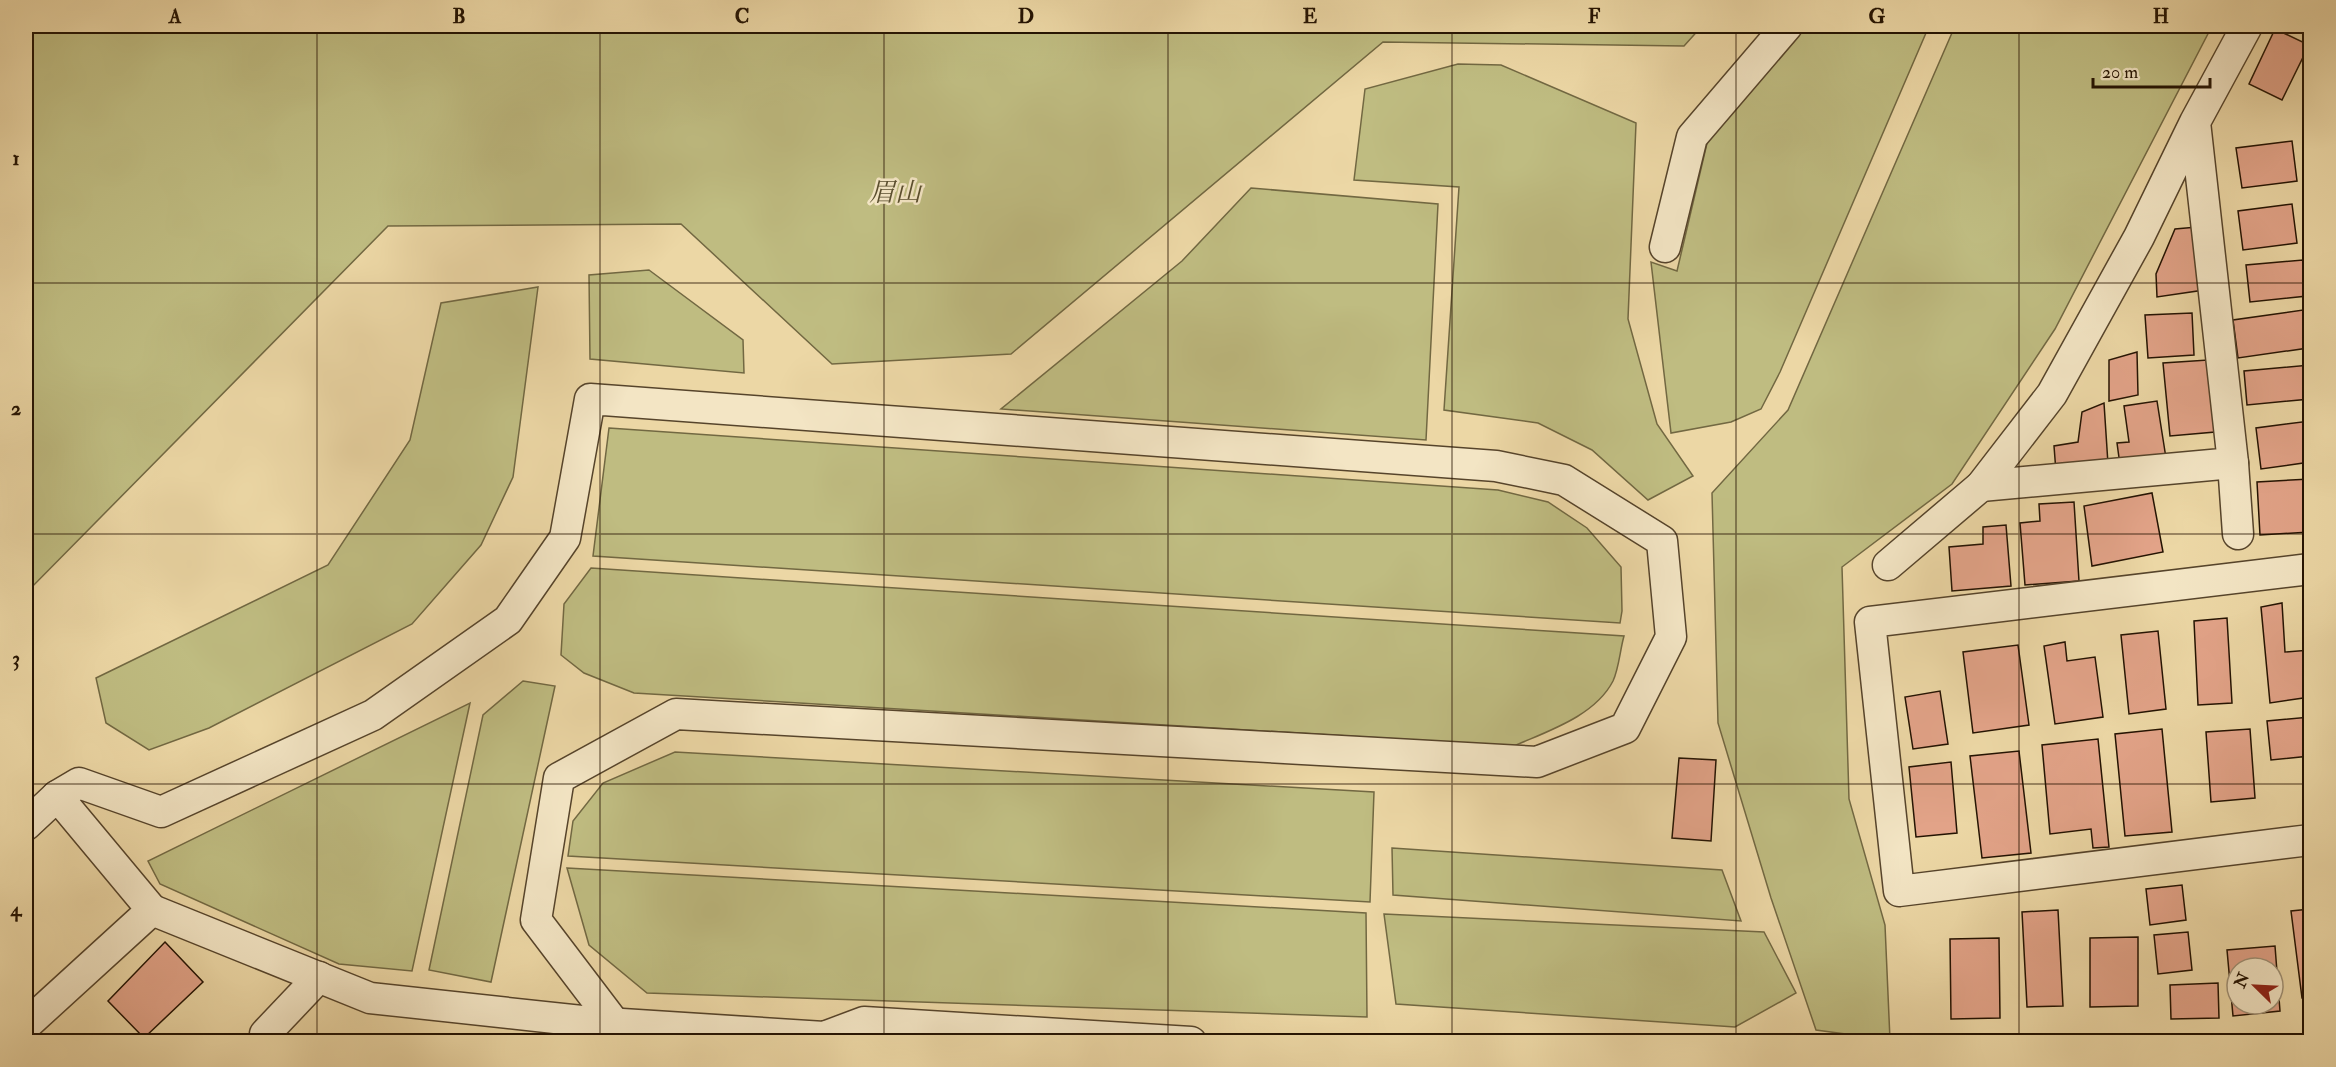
<svg xmlns="http://www.w3.org/2000/svg" width="2336" height="1067" font-family="'IM FELL Double Pica','Noto Serif JP',serif">
	<rect width="100%" height="100%" fill="#ecd7a5"/>
	<filter id="stains"><feTurbulence type="fractalNoise" baseFrequency=".00333" numOctaves="4"/><feColorMatrix values="0 0 0 0 .2 0 0 0 0 .09 0 0 0 0 .02 0 0 0 .5 -.17"/></filter>
	<radialGradient id="worn" r=".72"><stop offset=".6" stop-color="#630" stop-opacity="0"/><stop offset="1" stop-color="#630" stop-opacity=".3"/></radialGradient>
	<g fill="#bfbc81" stroke="#726842" stroke-width="1.5">
		<polygon points="26,26 1702,26 1684,46 1383,42 1011,354 832,364 681,224 388,226 26,593"/>
		<polygon points="1806,26 1929,26 1780,372 1761,409 1731,422 1671,433 1651,262 1677,271 1708,139"/>
		<polygon points="1955,26 2212,26 2055,329 1952,484 1842,567 1849,799 1885,925 1890,1040 1816,1030 1771,898 1718,723 1712,493 1788,410"/>
		<polygon points="1458,64 1501,65 1636,123 1628,319 1657,424 1693,476 1648,500 1592,450 1538,423 1444,410 1459,187 1354,180 1365,89"/>
		<polygon points="1251,188 1438,204 1426,440 1001,409 1182,261"/>
		<polygon points="649,270 743,340 744,373 590,359 589,275"/>
		<polygon points="538,287 513,477 481,545 412,624 209,728 149,750 106,723 96,678 328,565 410,440 441,303"/>
		<polygon points="609,428 1498,490 1548,502 1587,528 1621,567 1622,611 1620,623 593,556"/>
		<path d="M591,568l1033,68c-4,14 -5,32 -11,45 -18,35 -65,50 -99,65l-880,-53 -50,-20 -23,-18 3,-51z"/>
		<polygon points="523,681 555,686 491,982 429,970 483,715"/>
		<polygon points="470,703 412,971 339,964 160,884 148,861"/>
		<polygon points="675,752 1374,792 1370,902 568,856 573,821 603,783"/>
		<polygon points="1392,848 1722,870 1741,921 1393,895"/>
		<polygon points="567,868 1366,913 1367,1017 647,993 589,945"/>
		<polygon points="1384,914 1764,932 1796,993 1735,1027 1396,1004"/>
	</g>
	<g fill="#e2a388" stroke="#241302" stroke-width="1.5" fill-rule="evenodd">
		<polygon points="2275,29 2309,45 2282,100 2249,84"/>
		<polygon points="2292,141 2297,181 2242,188 2236,148"/>
		<polygon points="2292,204 2297,243 2243,250 2238,211"/>
		<polygon points="2197,227 2204,290 2157,297 2156,274 2175,229"/>
		<polygon points="2303,260 2307,296 2250,302 2246,265"/>
		<polygon points="2303,310 2308,348 2238,358 2233,320"/>
		<polygon points="2192,313 2194,355 2148,358 2145,315"/>
		<polygon points="2137,352 2138,395 2109,401 2109,360"/>
		<polygon points="2208,360 2215,432 2170,436 2163,363"/>
		<polygon points="2310,365 2310,399 2247,405 2244,371"/>
		<polygon points="2157,401 2166,458 2120,465 2117,443 2129,442 2124,406"/>
		<polygon points="2104,403 2108,464 2056,472 2054,446 2078,442 2082,412"/>
		<polygon points="2310,421 2310,462 2261,469 2256,428"/>
		<polygon points="2310,479 2310,532 2260,535 2257,482"/>
		<polygon points="2152,493 2163,552 2092,566 2084,506"/>
		<polygon points="2074,502 2079,581 2025,585 2020,523 2040,521 2039,504"/>
		<polygon points="2006,525 2011,586 1952,591 1949,547 1983,544 1983,527"/>
		<polygon points="2282,603 2285,652 2310,650 2310,697 2270,703 2261,607"/>
		<polygon points="2227,618 2232,703 2198,705 2194,621"/>
		<polygon points="2158,631 2166,709 2129,714 2121,635"/>
		<polygon points="2065,642 2067,661 2095,657 2103,717 2055,724 2044,646"/>
		<polygon points="2018,645 2029,725 1973,733 1963,652"/>
		<polygon points="1940,691 1948,744 1913,749 1905,697"/>
		<polygon points="2310,717 2310,756 2271,760 2267,721"/>
		<polygon points="2162,729 2172,832 2125,836 2115,734"/>
		<polygon points="2250,729 2255,798 2211,802 2206,732"/>
		<polygon points="2098,739 2109,847 2093,848 2091,829 2050,834 2042,745"/>
		<polygon points="2019,751 2031,853 1982,858 1970,756"/>
		<polygon points="1679,758 1716,760 1711,841 1672,838"/>
		<polygon points="1951,762 1957,833 1916,837 1909,767"/>
		<polygon points="2182,885 2186,920 2150,925 2146,889"/>
		<polygon points="2310,909 2310,997 2302,998 2291,911"/>
		<polygon points="2058,910 2063,1006 2027,1007 2022,912"/>
		<polygon points="2188,932 2192,970 2158,974 2154,935"/>
		<polygon points="2138,937 2138,1006 2090,1007 2090,938"/>
		<polygon points="1999,938 2000,1018 1951,1019 1950,939"/>
		<polygon points="165,942 203,982 144,1038 108,1001"/>
		<path d="M2275,946l5,65 -47,5 -6,-66zM2237,968h36v36h-36z"/>
		<polygon points="2218,983 2219,1018 2171,1019 2170,985"/>
	</g>
	<g fill="none" stroke-linecap="round" stroke-linejoin="round">
		<defs>
			<g id="street">
				<polyline points="2195,122 2233,463 1981,486 2052,394 2139,237 2195,122 2247,26"/>
				<polyline points="1665,247 1692,137 1787,26"/>
				<polyline points="2233,463 2238,534"/>
				<polyline points="1888,565 1981,486"/>
				<polyline points="2310,569 1870,622 1899,891 2310,840"/>
				<polyline points="57,796 79,783 161,812 373,715 508,620 565,538 590,399 1496,466 1564,480 1662,541 1671,637 1625,728 1537,762 676,714 559,778 536,920 615,1024"/>
				<polyline points="26,825 57,796 152,910 26,1025"/>
				<polyline points="152,910 370,998 591,1022 824,1037 864,1022 1191,1042"/>
				<polyline points="265,1034 319,977"/>
			</g>
		</defs>
		<use href="#street" stroke="#56442b" stroke-width="33"/>
		<use href="#street" stroke="#f3e5c4" stroke-width="30"/>
	</g>
	<path fill="none" stroke="#241302" stroke-width="1.5" stroke-opacity="0.55" d="M317,26v1016M600,26v1016M884,26v1016M1168,26v1016M1452,26v1016M1736,26v1016M2019,26v1016M26,283h2284M26,534h2284M26,784h2284"/>
	<g text-anchor="middle" dominant-baseline="central" stroke-width="5" stroke-linejoin="round" paint-order="stroke">
		<g font-size="26" font-style="italic" fill="#5a4e2e" stroke="#f3e5c4">
			<text x="895" y="193">眉山</text>
		</g>
	</g>
	<rect width="2336" height="1067" fill="none" stroke="#ecd7a5" stroke-width="66"/>
	<g transform="translate(2255 986) rotate(294)"><circle r="28" fill="#f3e5c4" stroke="#a09176" stroke-width="1.5"/>
	<path d="M0-4.5L10 22L0 15L-10 22Z" fill="#8f2418"/>
	<text y="-9" font-size="16" font-weight="bold" text-anchor="middle" fill="#241302">N</text>
	</g>
	<path d="M2093 78v9h117v-9" fill="none" stroke="#241302" stroke-width="3"/>
	<text x="2102" y="78" font-size="18" fill="#241302" stroke="#f3e5c4" stroke-width="4.5" paint-order="stroke">20 m</text>
	<rect x="33" y="33" width="2270" height="1001" fill="none" stroke="#241302" stroke-width="2"/>
	<g font-size="20" text-anchor="middle" font-weight="bold" fill="#241302">
		<text x="175" y="23">A</text>
		<text x="459" y="23">B</text>
		<text x="742" y="23">C</text>
		<text x="1026" y="23">D</text>
		<text x="1310" y="23">E</text>
		<text x="1594" y="23">F</text>
		<text x="1877" y="23">G</text>
		<text x="2161" y="23">H</text>
		<text x="16" y="165">1</text>
		<text x="16" y="415">2</text>
		<text x="16" y="665">3</text>
		<text x="16" y="916">4</text>
	</g>
	<rect width="100%" height="100%" filter="url(#stains)"/>
	<rect width="100%" height="100%" fill="url(#worn)"/>
</svg>
